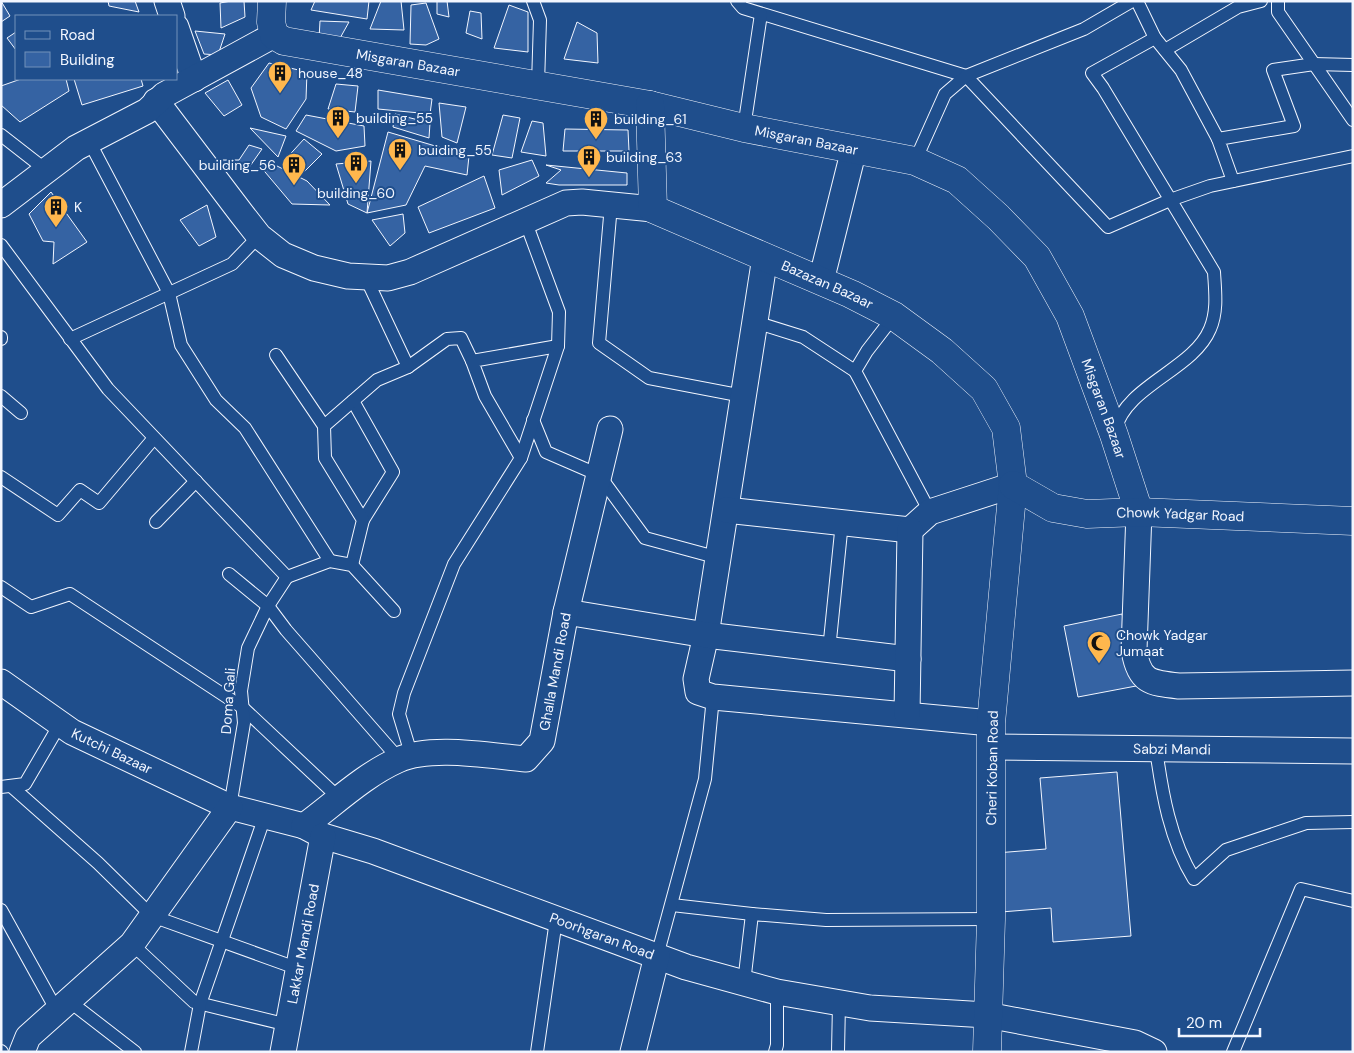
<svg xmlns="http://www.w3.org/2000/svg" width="1354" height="1053" font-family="'DM Sans',sans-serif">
	<rect width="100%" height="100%" fill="#1f4e8c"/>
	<g fill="#3563a3" stroke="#f2f6ff">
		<polygon points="1,1 10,16 1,22"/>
		<polygon points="108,1 135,1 139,12 109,6"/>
		<polygon points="231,1 244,1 245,17 221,28 220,3"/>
		<polygon points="315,1 369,1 367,19 311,10"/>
		<polygon points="381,1 401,1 404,30 370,29"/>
		<polygon points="437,1 447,1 449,17 437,14"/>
		<polygon points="426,3 439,39 426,45 410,44 411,5"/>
		<polygon points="509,5 528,12 528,52 494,48"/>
		<polygon points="470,11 481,13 482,39 466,33"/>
		<polygon points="320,21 349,22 339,40 319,39"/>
		<polygon points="577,22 597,33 598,63 564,59"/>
		<polygon points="195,31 225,34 218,55 204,54"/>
		<polygon points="16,32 16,50 7,38"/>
		<polygon points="269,63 307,72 306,99 286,129 261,117 251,88"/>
		<polygon points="21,79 66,79 69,91 20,122 1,105 1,86"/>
		<polygon points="74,79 141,79 143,86 82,105"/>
		<polygon points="228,80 242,105 224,116 205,93"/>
		<polygon points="336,84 358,86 355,112 328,109"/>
		<polygon points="378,90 432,99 430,114 378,109"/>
		<polygon points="439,103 466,107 457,143 442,137"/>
		<polygon points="395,114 430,123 429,138 393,127"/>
		<polygon points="306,115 364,126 365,146 336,151 296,131"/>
		<polygon points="503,115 520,118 512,158 492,155"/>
		<polygon points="532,121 543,123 546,156 521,152"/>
		<polygon points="250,128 286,136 278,157"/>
		<polygon points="565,129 628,130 629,151 563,151"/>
		<polygon points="388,132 469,156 467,175 425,166 406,205 367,213"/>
		<polygon points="304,139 322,154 298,178 283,162"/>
		<polygon points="249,145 262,149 248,169 228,168 221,160 239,160"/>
		<polygon points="532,160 539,176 502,195 499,170"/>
		<polygon points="267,161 307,181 330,205 292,204 260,166"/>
		<polygon points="371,161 367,213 348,204 336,164"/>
		<polygon points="546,165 627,173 627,185 559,185 546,183 561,170"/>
		<polygon points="484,176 495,208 429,233 418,207"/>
		<polygon points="51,192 87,242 53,264 54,242 43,241 29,214"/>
		<polygon points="207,205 216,237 199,246 180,220"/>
		<polygon points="403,214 405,233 390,246 372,220"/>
		<polygon points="1122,614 1136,686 1078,697 1064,626"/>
		<polygon points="1117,772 1131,936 1053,942 1051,908 1001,912 996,853 1046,849 1040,778"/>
	</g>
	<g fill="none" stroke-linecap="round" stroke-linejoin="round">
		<defs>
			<g id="lane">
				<polyline points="533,1 540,20 538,84"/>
				<polyline points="737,1 743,8 966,76 1108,227 1170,200 1210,186 1353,156"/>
				<polyline points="1278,1 1278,12 1353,120"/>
				<polyline points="1155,38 1181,70 1218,139"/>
				<polyline points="1165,50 1238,7 1261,1"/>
				<polyline points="744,128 761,14"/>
				<polyline points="1,135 46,170"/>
				<polyline points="89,141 169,293 181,345 216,400 245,428 330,561"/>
				<polyline points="915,161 945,94 966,76 1084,29 1132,1"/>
				<polyline points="1233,181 1218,139 1294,126 1273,70 1314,64 1353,65"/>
				<polyline points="611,205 599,343 649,378 743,396"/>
				<polyline points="1,245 108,389 287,577"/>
				<polyline points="894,316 867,351 855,371 930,512"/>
				<polyline points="755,322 803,337 855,371"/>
				<polyline points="1,337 1,339"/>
				<polyline points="70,339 232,264 259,236"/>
				<polyline points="276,355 324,426"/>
				<polyline points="408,367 447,339 461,338 472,361"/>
				<polyline points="1,396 21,413"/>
				<polyline points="353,401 393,472 363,520"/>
				<polyline points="533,420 546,452 599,475 645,538 719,558"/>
				<path d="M1115,430c11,-45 78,-60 95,-101 8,-18 5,-39 4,-57l-111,-184 -11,-15 63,-35 -18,-37"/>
				<polyline points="521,458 485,396 472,361 558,346"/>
				<polyline points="1,477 58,515 80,490 99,503 154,438"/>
				<polyline points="156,522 196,481"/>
				<polyline points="352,565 363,520 325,458 324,426 377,380 408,367 366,278"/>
				<polyline points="229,574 268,606 286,630 399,759"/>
				<polyline points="287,577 330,561 352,565 394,611"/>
				<polyline points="1,587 31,607 70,594 242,707 340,799"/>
				<polyline points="829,650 842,522"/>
				<path d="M1156,749c6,44 14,91 38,130l32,-29 80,-27 47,-1"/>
				<polyline points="412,757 399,714 404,693 454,564 521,458 558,346 559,312 525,220"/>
				<polyline points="11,786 98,863 152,916 299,969"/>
				<polyline points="1,787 25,784 60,724"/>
				<polyline points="230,807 244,723 241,691 248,648 268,606 287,577"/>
				<polyline points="672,905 752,914"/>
				<polyline points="1,910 57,1011"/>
				<polyline points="132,944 194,1002 288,1025"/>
				<polyline points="657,956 705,779 713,697"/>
				<polyline points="744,983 752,914 826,920 991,919"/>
				<polyline points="69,1001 135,1052"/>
				<polyline points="1,1051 2,1052"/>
				<polyline points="191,1052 200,1004 265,816"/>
				<polyline points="537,1052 556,920"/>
				<polyline points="775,1052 777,1045 777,992"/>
				<polyline points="838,1052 839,1003"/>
				<polyline points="1233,1052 1301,889 1353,901"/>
			</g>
			<g id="street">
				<polyline points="167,1 172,16"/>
				<polyline points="176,27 194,79"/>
				<polyline points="156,101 241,213 259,236 283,255 314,268 348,276 388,278 410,272 566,203 582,202 653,209"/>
				<polyline points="1,205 76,148 147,111 164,95 274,35"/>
				<polyline points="765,257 706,635 696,679 698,692 713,697 991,723"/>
				<polyline points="821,281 854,149"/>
				<polyline points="726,510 910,530 930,512 1013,485"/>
				<path d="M1139,512l-5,138c5,32 16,33 45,36l174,-3"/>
				<polyline points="566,612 706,635 908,659"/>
				<path id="s1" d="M1,682l71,50 158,75 74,19 19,10 50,15 313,116 91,25 93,16 117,7 148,28 19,9"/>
				<polyline points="907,714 910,530"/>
				<path id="s2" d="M991,747l362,4"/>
				<path id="s3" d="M304,826c30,-22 60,-51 94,-66 33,-15 92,-4 128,-1l16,-18 24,-129 44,-183"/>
				<polyline points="22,1052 28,1037 132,944 230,807"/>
				<path id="s4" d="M283,1052l40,-216"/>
				<polyline points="633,1052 657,956"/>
			</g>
			<g id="secondary">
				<path id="s5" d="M272,1l-1,21 3,13 10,6 366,64 94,23 171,33 42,19 41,37 39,40 33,59 44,119 25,77"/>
				<path id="s6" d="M650,105l3,104 198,85 43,22 48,35 42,38 22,39 7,57 -22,238v196l-4,133"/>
				<path id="s7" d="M1013,485l40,23 34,6 52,-2 214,9"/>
			</g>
		</defs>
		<use href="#lane" stroke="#f2f6ff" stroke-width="14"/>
		<use href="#street" stroke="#f2f6ff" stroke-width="27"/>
		<use href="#secondary" stroke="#f2f6ff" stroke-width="29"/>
		<use href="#lane" stroke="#1f4e8c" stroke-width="12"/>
		<use href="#street" stroke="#1f4e8c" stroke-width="25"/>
		<use href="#secondary" stroke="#1f4e8c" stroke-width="28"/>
	</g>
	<defs>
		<symbol id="building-pin" viewBox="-11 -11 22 30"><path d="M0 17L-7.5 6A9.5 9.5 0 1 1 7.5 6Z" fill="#ffb74d" stroke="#1f4e8c"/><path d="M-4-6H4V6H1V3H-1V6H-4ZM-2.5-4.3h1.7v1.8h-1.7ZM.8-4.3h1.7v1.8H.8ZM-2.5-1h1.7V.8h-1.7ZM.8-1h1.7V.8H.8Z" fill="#111"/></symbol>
		<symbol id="mosque-pin" viewBox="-11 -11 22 30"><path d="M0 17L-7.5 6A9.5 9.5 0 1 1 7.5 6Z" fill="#ffb74d" stroke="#1f4e8c"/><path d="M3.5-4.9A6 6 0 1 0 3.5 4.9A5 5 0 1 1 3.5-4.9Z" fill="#111"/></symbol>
	</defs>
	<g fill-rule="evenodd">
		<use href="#building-pin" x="266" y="59" width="28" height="38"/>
		<use href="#building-pin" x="324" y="104" width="28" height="38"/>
		<use href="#building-pin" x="582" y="105" width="28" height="38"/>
		<use href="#building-pin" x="386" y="136" width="28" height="38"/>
		<use href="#building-pin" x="575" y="143" width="28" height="38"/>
		<use href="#building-pin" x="342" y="149" width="28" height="38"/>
		<use href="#building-pin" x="280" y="151" width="28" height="38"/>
		<use href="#building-pin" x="42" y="193" width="28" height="38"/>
		<use href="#mosque-pin" x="1085" y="629" width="28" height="38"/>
	</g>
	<g text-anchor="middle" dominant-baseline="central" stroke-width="4" stroke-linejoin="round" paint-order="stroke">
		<g font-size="14" fill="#f2f6ff" stroke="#1f4e8c">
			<text stroke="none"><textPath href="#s5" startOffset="172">Misgaran Bazaar</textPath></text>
			<text stroke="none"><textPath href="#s5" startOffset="578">Misgaran Bazaar</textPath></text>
			<text stroke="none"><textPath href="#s6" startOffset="294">Bazazan Bazaar</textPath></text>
			<text stroke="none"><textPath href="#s5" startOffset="1012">Misgaran Bazaar</textPath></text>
			<text stroke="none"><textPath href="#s7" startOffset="174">Chowk Yadgar Road</textPath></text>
			<text stroke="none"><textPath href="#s3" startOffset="339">Ghalla Mandi Road</textPath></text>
			<text transform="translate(228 701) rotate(-86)">Doma Gali</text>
			<text stroke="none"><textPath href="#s2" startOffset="181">Sabzi Mandi</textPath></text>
			<text stroke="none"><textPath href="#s1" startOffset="131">Kutchi Bazaar</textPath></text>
			<text transform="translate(992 768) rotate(-89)">Cheri Koban Road</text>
			<text stroke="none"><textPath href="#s1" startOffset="656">Poorhgaran Road</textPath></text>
			<text stroke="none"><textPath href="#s4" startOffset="110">Lakkar Mandi Road</textPath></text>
		</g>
		<g font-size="14" fill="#f2f6ff" stroke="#1f4e8c" text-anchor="start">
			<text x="298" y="73">house_48</text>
			<text x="356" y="118">building_55</text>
			<text x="614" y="119">building_61</text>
			<text x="418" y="150">buiding_55</text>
			<text x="606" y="157">building_63</text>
			<text x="276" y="165" text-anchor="end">building_56</text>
			<text x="356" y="193" text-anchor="middle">building_60</text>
			<text x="74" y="207">K</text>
			<text x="1116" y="635">Chowk Yadgar<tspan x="1116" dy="16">Jumaat</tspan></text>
		</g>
	</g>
	<rect width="1354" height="1053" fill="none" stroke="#f2f6ff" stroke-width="5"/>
	<rect x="15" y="15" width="162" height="65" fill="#1f4e8c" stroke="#7391ba"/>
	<rect x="25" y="31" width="25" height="8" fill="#1f4e8c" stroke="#7391ba"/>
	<text x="60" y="40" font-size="15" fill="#f2f6ff">Road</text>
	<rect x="25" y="52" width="25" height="15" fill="#3563a3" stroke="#7391ba"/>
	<text x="60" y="65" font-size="15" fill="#f2f6ff">Building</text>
	<path d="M1179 1028v8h81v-8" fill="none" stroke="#f2f6ff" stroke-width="2.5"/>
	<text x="1186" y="1028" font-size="15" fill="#f2f6ff" stroke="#1f4e8c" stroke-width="4" paint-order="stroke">20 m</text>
</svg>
